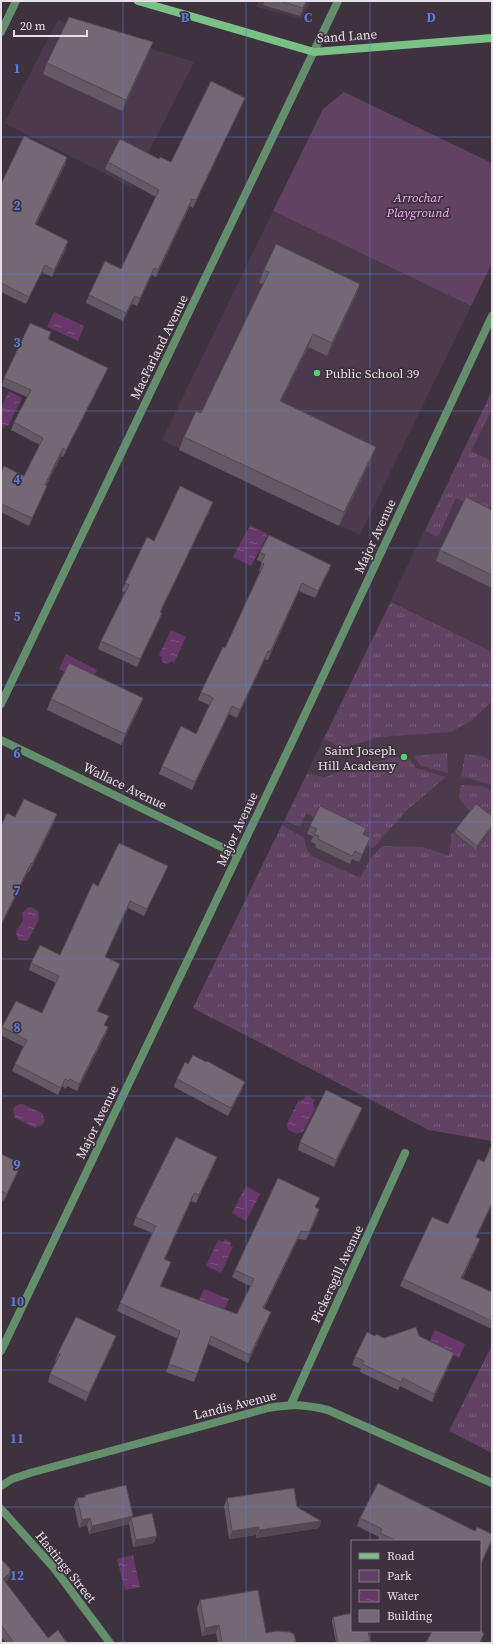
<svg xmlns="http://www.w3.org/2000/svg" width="493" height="1644" font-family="'Source Serif 4',serif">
	<defs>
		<pattern id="grass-tufts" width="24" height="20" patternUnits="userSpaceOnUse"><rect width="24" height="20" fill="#624262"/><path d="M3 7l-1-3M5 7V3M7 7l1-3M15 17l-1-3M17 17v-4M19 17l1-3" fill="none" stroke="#785d78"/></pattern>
		<pattern id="water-ripples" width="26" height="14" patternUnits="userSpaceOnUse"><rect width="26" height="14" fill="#683769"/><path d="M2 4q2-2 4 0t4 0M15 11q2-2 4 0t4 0" fill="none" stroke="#7e547e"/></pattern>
	</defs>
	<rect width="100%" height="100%" fill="#3e323e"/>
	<g fill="#4b3a4b">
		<polygon points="259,1 311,1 302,19 256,7"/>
		<polygon points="58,20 194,62 131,187 4,123"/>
		<polygon points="273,211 471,306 360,535 162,440"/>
		<polygon points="492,391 492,1141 429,1130 193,1008"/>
	</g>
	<g fill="url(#grass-tufts)">
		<polygon points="492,391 492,409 471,451 492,461 492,504 488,512 456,498 438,537 425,531"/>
		<polygon points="391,602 492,652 492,701 471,721 451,732 392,736 376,738 346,747 340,747 324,739"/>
		<polygon points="447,753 448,773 421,766 413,756"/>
		<polygon points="465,754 482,756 492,761 492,785 461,776"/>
		<polygon points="395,757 408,757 416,768 446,777 406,811 373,848 306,813 300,827 285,820 307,774 325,777 359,765"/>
		<polygon points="461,785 481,786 492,791 492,822 471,813 459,798"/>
		<polygon points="282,825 304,838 307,850 312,856 360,878 371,858 382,846 423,847 449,856 452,832 476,850 492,829 492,1141 429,1130 193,1008"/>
		<polygon points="492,1345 492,1453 449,1431"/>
	</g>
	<polygon fill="#624262" points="344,92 492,163 492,263 471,306 273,211 323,109"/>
	<g fill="url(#water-ripples)">
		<polygon points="54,312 84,326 78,341 47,327"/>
		<polygon points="9,391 22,398 8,426 5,425 4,428 1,426 1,407"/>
		<polygon points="250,525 268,534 251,566 233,557"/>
		<polygon points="171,630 186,637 174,663 172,661 167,664 162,662 162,657 159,655"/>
		<polygon points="66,654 97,670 90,684 59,669"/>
		<polygon points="31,907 38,911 39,919 29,939 26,941 19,940 17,937 16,931 23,921 22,913 27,908"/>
		<polygon points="307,1095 315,1100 313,1104 315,1109 303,1132 297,1134 288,1130 287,1124 298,1101 303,1100"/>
		<polygon points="22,1104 42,1113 45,1120 42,1125 35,1128 15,1118 13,1109 17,1105"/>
		<polygon points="246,1186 260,1194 246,1221 232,1213"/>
		<polygon points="225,1239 231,1242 230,1246 233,1247 221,1273 206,1266 218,1240 223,1242"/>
		<polygon points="204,1289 229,1299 222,1315 198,1302"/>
		<polygon points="435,1330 465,1344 459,1358 428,1344"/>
		<polygon points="133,1555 140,1587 125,1590 117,1559"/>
	</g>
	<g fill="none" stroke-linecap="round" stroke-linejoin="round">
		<g stroke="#648f6c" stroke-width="8">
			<polyline points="1,32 16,1"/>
			<polyline points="1,704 338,1"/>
			<polyline points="1,740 238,855"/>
			<polyline points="1,1351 292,742 492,316"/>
			<polyline points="291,1404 405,1153"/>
			<path d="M1,1486l11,-7 18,-6 238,-65c24,-4 35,-4 60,2l164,73"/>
			<polyline points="1,1509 54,1568 110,1643"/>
		</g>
		<polyline stroke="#7ac188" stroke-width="8" points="138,1 314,52 492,38"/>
	</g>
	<g fill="#655965">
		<polygon points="265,1 307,1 300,16 263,5"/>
		<polygon points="149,53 122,111 43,74 47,63"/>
		<polygon points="245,98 242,105 193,208 190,206 156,277 152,275 137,306 132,304 123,321 86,303 89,295 121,269 156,197 105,169 108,162 159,159 171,162"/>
		<polygon points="67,157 65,165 36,225 66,249 52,277 42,272 26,304 1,292 1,184"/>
		<polygon points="264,270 360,284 355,298 327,356 308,347 281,401 376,447 371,460 339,526 179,450 184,437 201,413 263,284 259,283"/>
		<polygon points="51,332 49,340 105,375 63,457 61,456 46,486 44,493 29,526 1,512 1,472 24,476 40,445 11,430 14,422 27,397 2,386 4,378"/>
		<polygon points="210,510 160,612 162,613 159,621 137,667 98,649 101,641 125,592 122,591 125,583 154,541"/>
		<polygon points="492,510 492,588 436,561 440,550"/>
		<polygon points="260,552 331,565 328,573 315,598 299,591 268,660 265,659 237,718 229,714 192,790 159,774 162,766 196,734 209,705 198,700 201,692 225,648 260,571 259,571 262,562 257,560"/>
		<polygon points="143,698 139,709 121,745 47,710 51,699"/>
		<polygon points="492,816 476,850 455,833 456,829"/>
		<polygon points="15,817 54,823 29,872 28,872"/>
		<polygon points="310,826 366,828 363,835 367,846 359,862 352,859 350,864 315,847 316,844 311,842 313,836 307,834"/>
		<polygon points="168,866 165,873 144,916 128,908 105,957 120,964 117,971 98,1011 105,1025 108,1027 106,1034 77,1091 67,1086 66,1089 62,1086 58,1095 12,1071 15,1064 24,1047 1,1035 1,1031 2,1027 42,1013 56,983 29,970 31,963 60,955 98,886"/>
		<polygon points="206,1062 242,1090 228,1116 174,1087 177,1079 188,1064"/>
		<polygon points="359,1116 334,1167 298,1150 300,1142"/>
		<polygon points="1,1154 21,1164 18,1172 4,1201 1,1200"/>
		<polygon points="214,1165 196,1203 191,1201 165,1259 171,1262 161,1286 237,1314 250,1286 232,1277 235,1270 316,1208 319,1209 317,1217 306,1240 298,1239 264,1309 268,1320 248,1363 208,1344 194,1382 166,1372 178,1339 117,1311 120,1303 152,1233 133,1225 136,1217"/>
		<polygon points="492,1205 476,1237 477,1247 462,1279 492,1292 492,1329 400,1286 403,1279"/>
		<polygon points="375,1336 384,1338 419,1336 451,1361 432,1402 400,1386 398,1390 360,1372 361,1369 352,1365 355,1357"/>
		<polygon points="113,1344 86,1401 48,1382 50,1374 56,1362 55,1361 58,1353"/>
		<polygon points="85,1495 132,1517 154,1543 133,1547 129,1524 89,1534 87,1525 79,1528 74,1506 77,1498 84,1497"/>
		<polygon points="227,1498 297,1507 321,1521 319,1528 256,1538 256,1535 229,1539 224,1506"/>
		<polygon points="360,1518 491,1543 480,1566 480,1541 378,1541 379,1537 357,1526"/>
		<polygon points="1,1559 12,1571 9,1579 5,1582 48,1638 67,1643 6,1643 1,1637"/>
		<polygon points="200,1600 266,1633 296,1643 218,1643 216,1633 202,1636 197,1608"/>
		<polygon points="333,1617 370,1641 369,1643 336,1643 332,1621"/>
	</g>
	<g fill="#524952">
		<polygon points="306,1 307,1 300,16 303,8"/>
		<polygon points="153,42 149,53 122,111 126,100"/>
		<polygon points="245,98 242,105 193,208 196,200"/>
		<polygon points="67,157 65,165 33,232 35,224"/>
		<polygon points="192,199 190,206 156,277 158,270"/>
		<polygon points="68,241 66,249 52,277 54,270"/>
		<polygon points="45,265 42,272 26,304 29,297"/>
		<polygon points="154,268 152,275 137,306 140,298"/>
		<polygon points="360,284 355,298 327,356 332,343"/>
		<polygon points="135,296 132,304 123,321 126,313"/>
		<polygon points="313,334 308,347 275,414 280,401"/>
		<polygon points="108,368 105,375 63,457 66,450"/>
		<polygon points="376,447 371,460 339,526 344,512"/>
		<polygon points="63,448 61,456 42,493 45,485"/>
		<polygon points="47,486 44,493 29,526 32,518"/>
		<polygon points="213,502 210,510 157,620 160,612"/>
		<polygon points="331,565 328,573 315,598 318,591"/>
		<polygon points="302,583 299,591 268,660 270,652"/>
		<polygon points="162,613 159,621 137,667 140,659"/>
		<polygon points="268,651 265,659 237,718 240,710"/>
		<polygon points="143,698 139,709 121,745 125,734"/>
		<polygon points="232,706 229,714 192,790 195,782"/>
		<polygon points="57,814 54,823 29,872 32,864"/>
		<polygon points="492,826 492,829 476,850 477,846"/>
		<polygon points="370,838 367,846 359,862 362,855"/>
		<polygon points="31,863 28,872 1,927 1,925"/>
		<polygon points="168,866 165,873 144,916 147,909"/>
		<polygon points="130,901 128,908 102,964 105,957"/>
		<polygon points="120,964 117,971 95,1018 97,1011"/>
		<polygon points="108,1027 106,1034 77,1091 79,1084"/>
		<polygon points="245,1082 242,1090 228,1116 231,1108"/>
		<polygon points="362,1108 359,1116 334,1167 336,1160"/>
		<polygon points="217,1157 214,1165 196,1203 199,1195"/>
		<polygon points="21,1164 18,1172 4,1201 7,1194"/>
		<polygon points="194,1193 191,1201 161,1267 164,1259"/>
		<polygon points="492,1203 492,1205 473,1245 476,1237"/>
		<polygon points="319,1209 317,1217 306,1240 309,1232"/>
		<polygon points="301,1231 298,1239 260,1316 263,1308"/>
		<polygon points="480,1239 477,1247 459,1286 461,1278"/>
		<polygon points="171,1262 168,1270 157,1294 160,1286"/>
		<polygon points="271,1312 268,1320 248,1363 250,1355"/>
		<polygon points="116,1336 113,1344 86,1401 89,1393"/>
		<polygon points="454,1353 451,1361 432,1402 434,1394"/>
		<polygon points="133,1516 132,1520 131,1518 129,1524 89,1534 92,1526"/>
		<polygon points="90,1518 87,1525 79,1528 82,1520"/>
		<polygon points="321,1521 319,1528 256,1538 259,1530"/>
		<polygon points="259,1527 256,1535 229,1539 232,1531"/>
		<polygon points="157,1536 154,1543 133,1547 136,1540"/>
		<polygon points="492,1539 491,1543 480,1566 482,1561"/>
		<polygon points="12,1571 9,1579 1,1586 3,1579"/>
		<polygon points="219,1625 216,1633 202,1636 205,1628"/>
		<polygon points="370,1641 369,1643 360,1643"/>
	</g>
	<g fill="#756875" stroke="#524952">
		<polygon points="280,1 306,1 303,8"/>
		<polygon points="69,17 153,42 126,100 47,63"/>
		<polygon points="211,81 245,98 196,200 192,199 158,270 154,268 140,298 135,296 126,313 89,295 105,261 121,269 159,190 108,162 120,139 159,159 160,157 171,162"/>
		<polygon points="24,136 67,157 35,224 68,241 54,270 45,265 29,297 1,283 1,184"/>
		<polygon points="276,244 360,284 332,343 313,334 280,401 376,447 344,512 184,437 196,411 201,413 269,272 264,270"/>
		<polygon points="30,323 51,332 48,339 108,368 66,450 63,448 45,485 47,486 32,518 1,504 1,472 4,466 24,476 43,438 14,422 31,390 4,378"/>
		<polygon points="180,486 213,502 160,612 162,613 140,659 101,641 129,585 125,583 147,537 154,541"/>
		<polygon points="466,497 492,510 492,575 440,550"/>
		<polygon points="269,535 331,565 318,591 302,583 270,652 268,651 240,710 232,706 195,782 162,766 181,726 196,734 213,698 201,692 223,647 225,648 264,564 261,563 265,555 260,552"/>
		<polygon points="69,663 143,698 125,734 51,699"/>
		<polygon points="24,799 57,814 32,864 31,863 1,925 1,826 7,813 15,817"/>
		<polygon points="476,804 492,816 492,826 477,846 456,829"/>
		<polygon points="320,806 366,828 363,834 370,838 362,855 355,851 352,856 318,839 319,836 314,834 317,829 310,826"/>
		<polygon points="119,843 168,866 147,909 130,901 105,957 120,964 97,1011 109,1016 104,1025 108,1027 79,1084 70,1079 69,1081 65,1079 61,1088 15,1064 27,1040 2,1027 16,1001 42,1013 59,976 31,963 40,945 60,955 93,883 98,886"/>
		<polygon points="193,1055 206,1062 207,1061 245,1082 231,1108 177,1079 185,1062 188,1064"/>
		<polygon points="326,1090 362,1108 336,1160 300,1142"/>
		<polygon points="176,1137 217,1157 199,1195 194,1193 164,1259 171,1262 160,1286 237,1314 254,1279 235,1270 278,1178 320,1198 315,1207 319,1209 309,1232 301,1231 263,1308 271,1312 250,1355 211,1336 197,1374 169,1364 180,1331 120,1303 156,1226 136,1217"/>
		<polygon points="492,1144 492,1203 476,1237 480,1239 461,1278 492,1292 492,1321 403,1279 432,1217 448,1224 478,1159 484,1162"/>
		<polygon points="1,1154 21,1164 7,1194 1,1191"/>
		<polygon points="76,1317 116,1336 89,1393 50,1374 60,1354 58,1353"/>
		<polygon points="416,1327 419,1336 454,1353 434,1394 403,1378 401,1382 362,1364 364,1361 355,1357 367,1332 375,1336 376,1334 384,1338"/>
		<polygon points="378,1483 475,1531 477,1527 492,1534 492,1539 482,1561 480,1560 480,1541 397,1541 380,1533 382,1529 360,1518"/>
		<polygon points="126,1485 133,1516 92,1526 90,1518 82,1520 77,1498 85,1497 85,1495"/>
		<polygon points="294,1488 297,1507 321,1521 259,1530 259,1527 232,1531 227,1498"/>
		<polygon points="152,1513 157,1536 136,1540 131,1518"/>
		<polygon points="1,1559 12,1571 3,1579 48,1638 58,1630 67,1643 14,1643 1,1625"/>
		<polygon points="258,1590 266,1633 277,1631 290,1632 294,1634 296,1643 222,1643 219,1625 205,1628 200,1600"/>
		<polygon points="352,1613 352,1631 368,1631 370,1641 360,1643 338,1643 333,1617"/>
		<polygon points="432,1631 480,1631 484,1633 480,1643 426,1643"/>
	</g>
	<path fill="none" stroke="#5a7add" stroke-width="1" stroke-opacity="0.55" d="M123,1v1642M246,1v1642M370,1v1540M1,137h491M1,274h491M1,411h491M1,548h491M1,685h491M1,822h491M1,959h491M1,1096h491M1,1233h491M1,1370h491M1,1507h491M370,1631v12"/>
	<g fill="#4ed675" stroke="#3e323e" stroke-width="1.5">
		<circle cx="317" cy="373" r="4"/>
		<circle cx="404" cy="757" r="4"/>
	</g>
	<g text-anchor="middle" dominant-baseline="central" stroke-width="3.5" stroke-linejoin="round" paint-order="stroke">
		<g font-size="13" fill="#e8e0e8" stroke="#3e323e">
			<text transform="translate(347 36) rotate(-4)">Sand Lane</text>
			<text transform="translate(159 347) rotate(-64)">MacFarland Avenue</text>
			<text transform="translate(375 536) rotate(-65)">Major Avenue</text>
			<text transform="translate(125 786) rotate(26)">Wallace Avenue</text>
			<text transform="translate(237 829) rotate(-65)">Major Avenue</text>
			<text transform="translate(97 1122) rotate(-64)">Major Avenue</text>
			<text transform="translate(337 1274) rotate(-65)">Pickersgill Avenue</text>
			<text transform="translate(235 1405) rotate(-14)">Landis Avenue</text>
			<text transform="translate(66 1567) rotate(51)">Hastings Street</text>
		</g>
		<g font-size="13" font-style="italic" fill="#f5abf5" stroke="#3e323e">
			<text x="418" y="197">Arrochar<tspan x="418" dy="15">Playground</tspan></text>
		</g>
		<g font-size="13" fill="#e8e0e8" stroke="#3e323e" text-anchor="start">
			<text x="325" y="373">Public School 39</text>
			<text x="396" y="750" text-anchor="end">Saint Joseph<tspan x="396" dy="15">Hill Academy</tspan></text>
		</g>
	</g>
	<g font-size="13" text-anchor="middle" font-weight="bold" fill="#5a7add" stroke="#3e323e" stroke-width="3.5" stroke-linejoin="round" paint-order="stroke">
		<text x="185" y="22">B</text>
		<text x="308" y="22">C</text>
		<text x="431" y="22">D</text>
		<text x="17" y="73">1</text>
		<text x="17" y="210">2</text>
		<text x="17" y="347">3</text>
		<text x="17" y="484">4</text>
		<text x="17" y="621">5</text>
		<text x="17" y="758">6</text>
		<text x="17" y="895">7</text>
		<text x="17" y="1032">8</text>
		<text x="17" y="1169">9</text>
		<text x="17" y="1306">10</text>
		<text x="17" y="1443">11</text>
		<text x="17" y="1580">12</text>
	</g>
	<rect width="493" height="1644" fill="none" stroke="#e8e0e8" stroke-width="4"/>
	<rect x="351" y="1540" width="130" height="92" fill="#3e323e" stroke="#827882"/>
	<rect x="359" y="1553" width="20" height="6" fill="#7ac188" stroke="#827882"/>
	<text x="387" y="1560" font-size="12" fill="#e8e0e8">Road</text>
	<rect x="359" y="1570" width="20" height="12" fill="#624262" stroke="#827882"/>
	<text x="387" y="1580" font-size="12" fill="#e8e0e8">Park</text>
	<rect x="359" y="1590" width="20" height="12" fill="url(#water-ripples)" stroke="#827882"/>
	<text x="387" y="1600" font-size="12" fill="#e8e0e8">Water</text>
	<rect x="359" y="1610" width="20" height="12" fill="#756875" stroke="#827882"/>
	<text x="387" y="1620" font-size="12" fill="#e8e0e8">Building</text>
	<path d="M14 30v6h73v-6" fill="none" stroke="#e8e0e8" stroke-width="2"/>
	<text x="20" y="30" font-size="12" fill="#e8e0e8" stroke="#3e323e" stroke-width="3" paint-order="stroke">20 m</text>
</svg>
